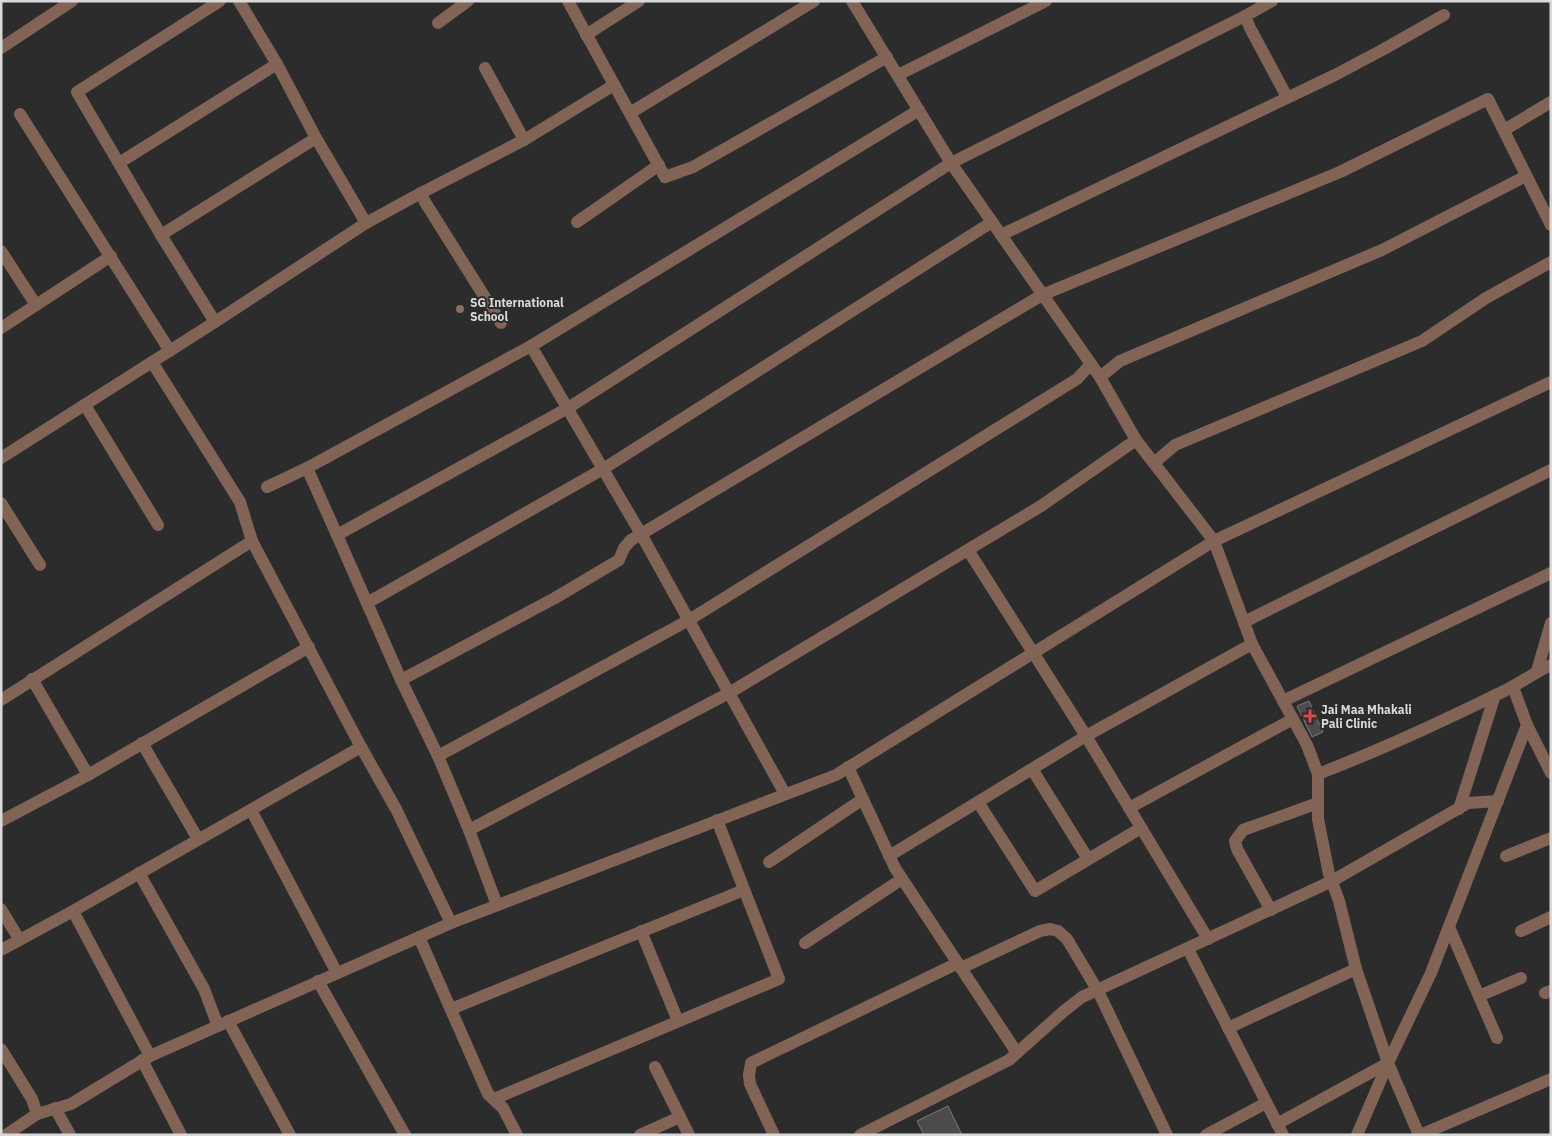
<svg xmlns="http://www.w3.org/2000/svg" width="1552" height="1136" font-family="'IBM Plex Sans',sans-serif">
	<rect width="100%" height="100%" fill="#2d2c2d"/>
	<g fill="#4d4a4b" stroke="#7c797a">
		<polygon points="1309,701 1323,732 1312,737 1297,706"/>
		<polygon points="948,1106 962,1135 924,1135 917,1121"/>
	</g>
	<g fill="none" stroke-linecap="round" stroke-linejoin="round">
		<g stroke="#816456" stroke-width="12">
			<polyline points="239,1 277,64 316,138 366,223"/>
			<polyline points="568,1 665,177 693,167 887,57"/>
			<polyline points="852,1 951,163 1100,377 1136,440 1214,541 1252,644 1307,745 1318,774 1318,819 1329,874 1339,901 1356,969 1388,1063 1419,1135"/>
			<polyline points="1272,1 1245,16 1250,28 1287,97"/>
			<polyline points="438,23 468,1"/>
			<polyline points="586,35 639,1"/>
			<polyline points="1,48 72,1"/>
			<polyline points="485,68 524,140"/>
			<polyline points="898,75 1046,1"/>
			<polyline points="630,113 814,1"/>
			<polyline points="20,114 170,351"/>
			<polyline points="1504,130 1551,102"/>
			<polyline points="119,163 277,64"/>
			<polyline points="421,193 425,202 501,323"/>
			<polyline points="577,222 659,165"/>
			<polyline points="161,235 316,138"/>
			<polyline points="1001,235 1335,75 1384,49 1444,15"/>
			<polyline points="1,251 36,305"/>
			<polyline points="215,322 161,235 77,92 220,1"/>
			<polyline points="1,328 111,256"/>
			<polyline points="531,346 641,534 785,794"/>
			<polyline points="152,362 240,502 252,541 361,747 396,809 451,923"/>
			<polyline points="1100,377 1120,361 1382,250 1526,176"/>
			<polyline points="85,405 158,525"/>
			<polyline points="1,458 215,322 366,223 421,193 524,140 614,85"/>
			<polyline points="1154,463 1175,445 1422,341 1486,298 1551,262"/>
			<polyline points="307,468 337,535 401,680 438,756 469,830 497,905"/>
			<polyline points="267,487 307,468 531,346 919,110"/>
			<polyline points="1,503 40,565"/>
			<polyline points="337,535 568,408 951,163 1245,16"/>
			<polyline points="968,550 1086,736 1208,939"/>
			<polyline points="367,603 603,469 992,222"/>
			<polyline points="1244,622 1551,470"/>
			<polyline points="1537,671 1551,623"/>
			<polyline points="32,679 88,775"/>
			<polyline points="401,680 555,598 619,560 624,548 631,540 1042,295 1340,172 1488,99 1551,225"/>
			<polyline points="1,700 252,541"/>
			<polyline points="1283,701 1551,573"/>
			<polyline points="1527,725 1551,773"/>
			<polyline points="142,743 198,839"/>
			<polyline points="438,756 689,620 1077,379 1091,364"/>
			<polyline points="848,767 895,868 1017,1053"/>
			<polyline points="1032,769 1088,859"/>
			<path d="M1318,774c63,-24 123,-52 182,-81 18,-8 33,-20 51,-28"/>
			<polyline points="978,802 1035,891 1141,828"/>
			<polyline points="1129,808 1293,719"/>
			<polyline points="1459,809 1495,695"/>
			<polyline points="251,810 337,973"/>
			<polyline points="1,821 88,775 309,647"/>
			<polyline points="469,830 729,693 1041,506 1136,440"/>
			<polyline points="889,856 1086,736 1252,644"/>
			<polyline points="1506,856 1551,838"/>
			<polyline points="769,862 863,799"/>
			<polyline points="139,873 204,989 218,1026"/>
			<polyline points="1,909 19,939"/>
			<polyline points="1271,910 1237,849 1235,841 1243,830 1318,803"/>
			<polyline points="73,911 150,1056"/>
			<polyline points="1449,927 1497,1038"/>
			<polyline points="641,931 678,1021"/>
			<polyline points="1521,931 1551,917"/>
			<polyline points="419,937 488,1094 503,1108 517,1135"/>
			<polyline points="805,943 902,879"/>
			<polyline points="1188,949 1283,1135"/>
			<polyline points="1,950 73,911 361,747"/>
			<polyline points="961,968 1040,931 1050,929 1058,931 1067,939 1098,991 1167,1135"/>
			<polyline points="318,981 405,1135"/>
			<polyline points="1545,993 1551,991"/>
			<polyline points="1479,996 1521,978"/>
			<polyline points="451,1009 744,890"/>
			<polyline points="228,1021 290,1135"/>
			<polyline points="1228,1028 1356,969"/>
			<polyline points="1,1049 32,1099 37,1114"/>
			<polyline points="142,1060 181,1135"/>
			<polyline points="655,1067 689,1135"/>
			<polyline points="494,1099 779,979 717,820"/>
			<polyline points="55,1108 70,1135"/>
			<polyline points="1277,1124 1388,1063"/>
			<polyline points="6,1135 37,1114 71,1104 150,1056 451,923 836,775 1214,541 1551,382"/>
			<polyline points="640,1135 680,1117"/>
			<polyline points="774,1135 750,1084 749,1075 751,1063 958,963"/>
			<polyline points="860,1135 1009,1060 1064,1011 1082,997 1332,881 1468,803 1498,801"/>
			<polyline points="1206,1135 1266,1103"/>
			<polyline points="1357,1135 1388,1063 1431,973 1527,725 1513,687"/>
			<polyline points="1420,1135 1551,1079"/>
		</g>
	</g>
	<circle fill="#8d6e63" stroke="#2d2c2d" stroke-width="2" cx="460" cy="309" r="5"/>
	<path fill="#e0444e" stroke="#2d2c2d" stroke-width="2" d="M1307.5 708.5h5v5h5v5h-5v5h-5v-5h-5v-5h5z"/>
	<g text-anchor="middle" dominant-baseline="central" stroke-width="4" stroke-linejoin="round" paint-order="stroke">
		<g font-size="12" font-weight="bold" fill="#dad9da" stroke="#2d2c2d" text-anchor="start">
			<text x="470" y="302">SG International<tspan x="470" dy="14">School</tspan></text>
			<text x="1321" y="709">Jai Maa Mhakali<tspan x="1321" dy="14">Pali Clinic</tspan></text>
		</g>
	</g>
	<rect width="1552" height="1136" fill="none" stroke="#dad9da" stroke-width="5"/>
</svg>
